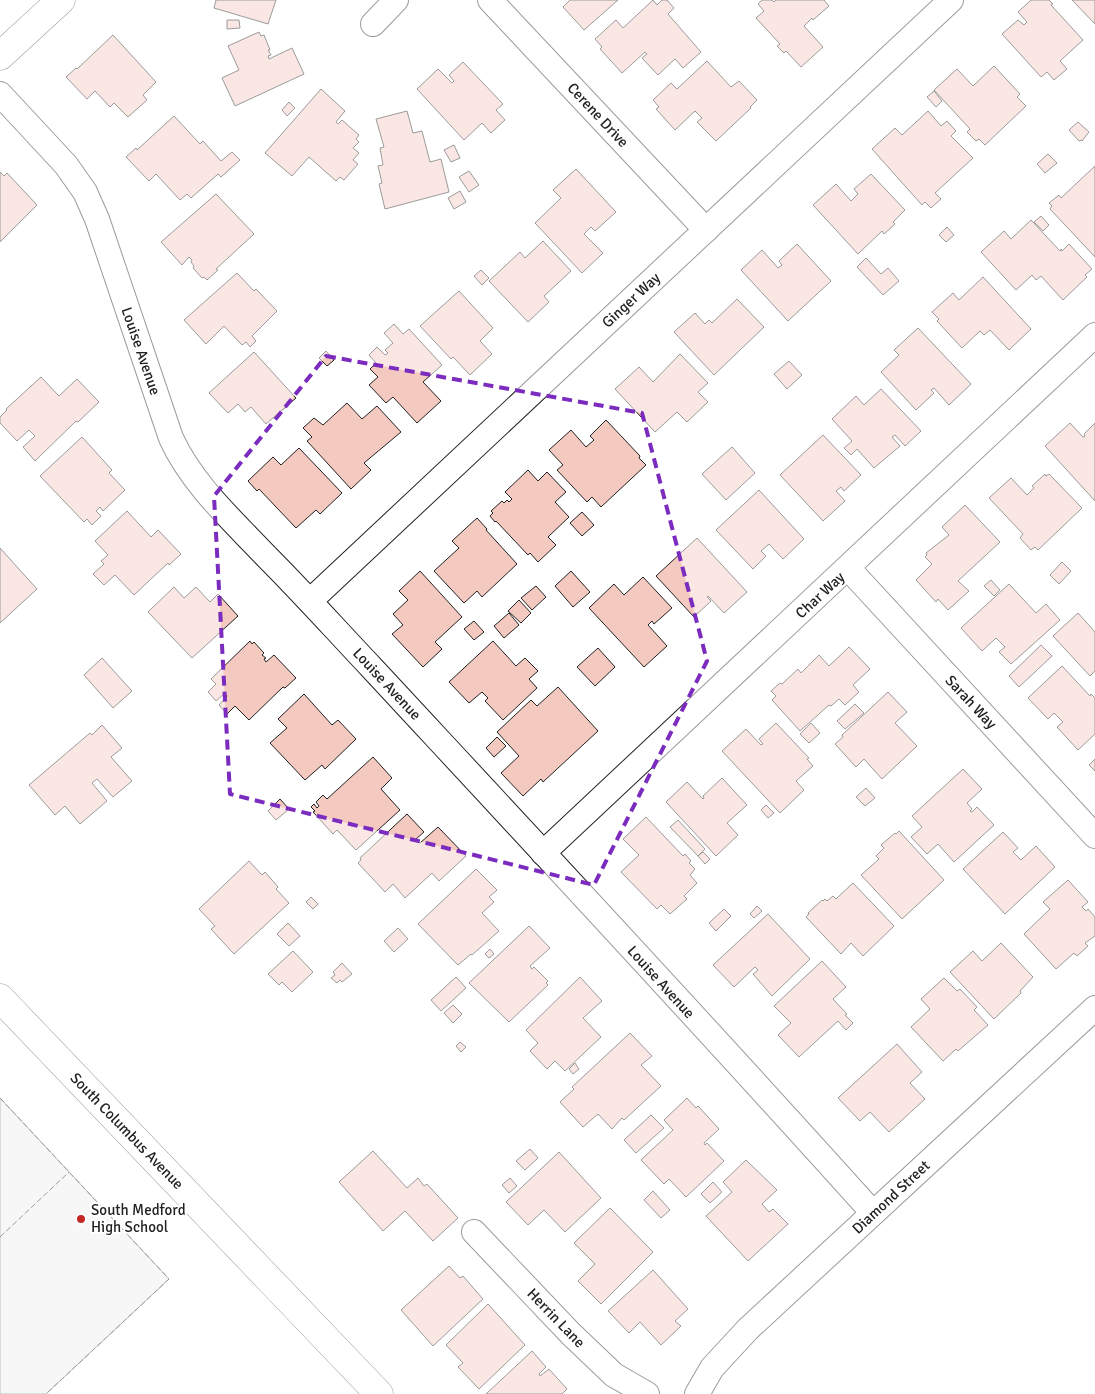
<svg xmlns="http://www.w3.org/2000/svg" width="1095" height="1394" font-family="Signika,sans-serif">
	<rect width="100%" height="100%" fill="#fff"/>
	<polygon fill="#eee" stroke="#6f6f6f" points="0,1098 169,1279 46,1394 0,1394"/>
	<g fill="#f3c9c0" stroke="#222">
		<polygon points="216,0 276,0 268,24 214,8"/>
		<polygon points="570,0 618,0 584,30 563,7"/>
		<polygon points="653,0 657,5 662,0 667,0 674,8 668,14 701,52 683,68 675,59 658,75 642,58 647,54 645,52 622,73 600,49 602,47 595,39 616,20 623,28"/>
		<polygon points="762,0 772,0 774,2 776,0 824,0 829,6 813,20 812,18 804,26 823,47 801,67 786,51 784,53 777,46 780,44 756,18 764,11 758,4"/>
		<polygon points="1031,0 1049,0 1053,4 1051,5 1083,40 1060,61 1067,69 1054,80 1047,72 1041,77 1002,34 1018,20 1024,25 1027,22 1018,12"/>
		<polygon points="1072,0 1095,0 1095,24"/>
		<polygon points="227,20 239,20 240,28 227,29"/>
		<polygon points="259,32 261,36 264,35 270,50 268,50 271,55 268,56 269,59 292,48 304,74 235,106 222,78 239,70 228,46"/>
		<polygon points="113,35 156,82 143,95 147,100 128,117 114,103 110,107 95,91 87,99 66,77 76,68 77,69"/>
		<polygon points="707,61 731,87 739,81 757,100 750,107 751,108 716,141 697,122 702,118 695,111 675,130 656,109 659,107 653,100 671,83 677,89"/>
		<polygon points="463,62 503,104 496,110 505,120 491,133 482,123 464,140 417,89 438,69 452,83 454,81 449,75"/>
		<polygon points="994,66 1020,94 1017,97 1026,106 985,145 979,139 976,141 967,132 970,129 934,90 957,69 973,86"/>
		<polygon points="321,89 345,111 336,122 338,124 342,120 359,135 356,139 359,142 353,148 359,153 353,160 358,164 344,180 340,177 336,181 309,157 292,176 265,153"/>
		<polygon points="934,91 942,101 936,107 927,97"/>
		<polygon points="289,102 295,108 287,116 282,110"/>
		<polygon points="407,111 413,133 422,131 430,162 441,159 449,192 385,209 379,184 382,183 378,166 383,165 380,148 384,147 376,119"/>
		<polygon points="928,111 941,126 947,121 956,131 951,136 973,158 935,193 941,199 931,208 925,202 922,205 872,149 895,128 902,135"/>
		<polygon points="174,116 200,144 203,141 221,161 232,152 240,160 221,177 218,174 191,198 187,194 180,200 156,174 149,181 126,157 136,148 137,150"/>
		<polygon points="1078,122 1089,132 1082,141 1081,140 1079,141 1069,130"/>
		<polygon points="454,145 460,158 451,162 444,150"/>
		<polygon points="1048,154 1057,163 1045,173 1037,164"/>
		<polygon points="1095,166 1095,257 1050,209 1052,206 1049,203 1059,195 1061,198"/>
		<polygon points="576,169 616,212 595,231 591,227 584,234 603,253 582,273 535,223 561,198 553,190"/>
		<polygon points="469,171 479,185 469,192 459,177"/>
		<polygon points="0,172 4,176 7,173 37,205 0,242"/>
		<polygon points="871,174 905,210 893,222 895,224 884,234 882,231 858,254 813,205 836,184 851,201 858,194 854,189"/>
		<polygon points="460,191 466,202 454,209 448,198"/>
		<polygon points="216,194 254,234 216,269 218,270 207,280 204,277 202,278 193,268 194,266 191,262 192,260 189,257 182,265 161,242"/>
		<polygon points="1041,216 1049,225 1043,231 1034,222"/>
		<polygon points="1031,220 1060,251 1061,249 1062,251 1069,244 1092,269 1085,275 1087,277 1063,300 1041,276 1036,280 1032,275 1016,290 981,252 1004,231 1011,239"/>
		<polygon points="947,227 954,235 946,242 939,235"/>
		<polygon points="543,241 571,271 544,296 549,302 528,322 489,281 520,252 525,258"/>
		<polygon points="797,244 831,281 788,321 741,270 762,250 778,268 782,265 779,261"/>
		<polygon points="866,258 881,274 888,268 899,281 883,295 857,267"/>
		<polygon points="481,270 489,278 482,285 474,276"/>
		<polygon points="237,273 254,291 256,289 277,311 252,336 256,341 250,347 246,342 242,345 224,326 206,344 184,320"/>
		<polygon points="983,277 1031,329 1009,350 990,330 984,335 980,331 962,348 937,321 939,319 932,312 953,293 959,300"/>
		<polygon points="459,291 493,328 480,341 492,354 470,375 453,357 451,359 420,326"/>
		<polygon points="737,299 764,327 714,375 674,332 695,313 705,324 709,320 712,323"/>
		<polygon points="394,324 403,334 409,329 442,365 423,382 441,401 417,423 393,397 386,403 369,385 378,377 370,369 376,363 369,355 377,347 385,355 388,353 385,350 393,343 384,333"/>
		<polygon points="918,328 971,384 949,405 934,388 931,390 934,393 916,410 881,372 899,355 894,350"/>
		<polygon points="326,351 334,360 327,366 319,358"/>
		<polygon points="254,352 296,398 266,424 251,407 245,412 238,404 228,413 209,393"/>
		<polygon points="680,354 708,383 698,392 708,402 687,422 677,412 655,432 615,389 639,367 653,382"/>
		<polygon points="789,361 802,375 787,389 774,374"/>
		<polygon points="41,377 59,396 77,379 99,402 78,422 76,421 35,461 23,447 35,436 29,430 17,441 0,423 0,417 7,410 6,409"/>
		<polygon points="881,389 921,431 905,446 895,435 892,437 900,446 874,468 857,449 851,455 844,448 852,441 832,419 856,396 864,405"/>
		<polygon points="347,403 362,419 377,406 401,432 364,463 371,470 351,489 307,441 312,437 303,428 314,418 323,425"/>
		<polygon points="606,420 640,456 639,458 646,465 601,507 592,497 587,502 557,470 563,465 549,450 571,430 586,447 594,440 590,436"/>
		<polygon points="1070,423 1083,437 1085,436 1084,434 1095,423 1095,501 1045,446"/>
		<polygon points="823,435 861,475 844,491 841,487 836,491 845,501 823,521 780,475"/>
		<polygon points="82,437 112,470 109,473 125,490 103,511 100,507 96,511 101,516 92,525 87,519 84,522 40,476"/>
		<polygon points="732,447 755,473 726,500 702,474"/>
		<polygon points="299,448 342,493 320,514 316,510 296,528 259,489 257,491 248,481 273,457 281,465"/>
		<polygon points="528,470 538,481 547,472 566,492 555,502 569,517 548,537 556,545 538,562 530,553 528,555 496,521 495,522 490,516 493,513 491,511 502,501 504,503 507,500 509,502 512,499 505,492"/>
		<polygon points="1045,474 1046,476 1049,474 1082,508 1038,550 1035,547 1031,550 1020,538 1023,534 989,498 1011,478 1027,495 1034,488 1032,486"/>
		<polygon points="759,490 804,539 783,559 769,544 761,551 766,556 753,569 716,530"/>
		<polygon points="965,505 1000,542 958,581 969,591 948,610 938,599 936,602 916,580 932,564 925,557 927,555 926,553 949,535 942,527"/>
		<polygon points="127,511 151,537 158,530 181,554 169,565 168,563 134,595 115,575 104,585 93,574 104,564 101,561 108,555 95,541"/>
		<polygon points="582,512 594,525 582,536 570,523"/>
		<polygon points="477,518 487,529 486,530 517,564 482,597 477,591 464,603 434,571 459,548 452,541"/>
		<polygon points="697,538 747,592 724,613 708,596 707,597 711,601 694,617 656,576"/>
		<polygon points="0,548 37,589 0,623"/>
		<polygon points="1062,562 1071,571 1059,584 1050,575"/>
		<polygon points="420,571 462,617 435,642 442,649 423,667 392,634 403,625 393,614 408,600 399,591"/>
		<polygon points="571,571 590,592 573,607 555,586"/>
		<polygon points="643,577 672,608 654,624 652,621 648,625 667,646 644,667 589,608 614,584 624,595"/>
		<polygon points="991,580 1000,590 994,596 984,586"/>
		<polygon points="1009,584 1036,613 1046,604 1060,620 1011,664 999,652 1005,647 996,638 982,651 961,628"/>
		<polygon points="536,586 546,597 532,610 521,598"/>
		<polygon points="174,587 184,598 196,587 210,602 218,594 238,616 192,658 148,612"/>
		<polygon points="519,600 531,613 521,623 508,611"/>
		<polygon points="509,613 519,625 504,638 494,626"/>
		<polygon points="1078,613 1095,632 1095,671 1090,676 1053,636"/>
		<polygon points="474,621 484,632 474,640 464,629"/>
		<polygon points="250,641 252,644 254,642 264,653 262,655 266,658 264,659 266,662 274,655 296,678 285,688 283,687 249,720 235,706 227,714 219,705 227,696 224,694 216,701 208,692 216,684 211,679"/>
		<polygon points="493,641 516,666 525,658 538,671 529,679 537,688 503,720 485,701 488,698 482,692 469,703 449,682"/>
		<polygon points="1041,645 1052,656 1019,687 1009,676"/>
		<polygon points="849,647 870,669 853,685 859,692 845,705 839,699 831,706 829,705 800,731 772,700 776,696 771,691 780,683 782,684 798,669 801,673 819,655 829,666"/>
		<polygon points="598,648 615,667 595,686 577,667"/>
		<polygon points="102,658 132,691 113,708 84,675"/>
		<polygon points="1062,666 1090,696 1091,694 1095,698 1095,734 1078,750 1057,727 1063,722 1054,713 1048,719 1028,698"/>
		<polygon points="558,687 598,731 543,782 541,779 523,796 501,773 519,756 497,732 531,700 537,706"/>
		<polygon points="888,692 907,712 895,723 917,746 882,779 864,759 856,767 835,744 843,737 842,735"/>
		<polygon points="304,694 332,725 338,720 356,739 325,769 322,765 305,780 270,743 287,728 278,719"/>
		<polygon points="855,704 864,713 845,729 837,721"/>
		<polygon points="776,723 809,758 807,759 813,766 796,781 804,790 780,813 722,751 746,729 761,745 763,744 759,739"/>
		<polygon points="811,723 820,733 809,743 800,734"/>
		<polygon points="102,725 122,748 111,757 132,781 113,797 97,779 92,783 107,801 80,824 65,806 55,815 29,785 90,733 92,735"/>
		<polygon points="497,737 506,746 494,757 486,748"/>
		<polygon points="373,757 392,778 381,789 400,810 356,850 337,830 333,834 313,812 315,811 311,807 314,804 317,808 319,806 316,802 323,795 327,799"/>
		<polygon points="1095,759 1095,771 1089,765"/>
		<polygon points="963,769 982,789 967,803 972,809 970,811 972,812 977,807 994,825 954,862 938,844 927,854 911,837 922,827 912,816"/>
		<polygon points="722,778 747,805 727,823 738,835 716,856 666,802 687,782 703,799 704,798 703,796"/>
		<polygon points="866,788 875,798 865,806 856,797"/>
		<polygon points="280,799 289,809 276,820 268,811"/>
		<polygon points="766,805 774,813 768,818 761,810"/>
		<polygon points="407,814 424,832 416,839 420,843 438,827 466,856 439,881 432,873 405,898 393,884 385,892 358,863 361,860 360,858"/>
		<polygon points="646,817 683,856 685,854 691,861 689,863 695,869 690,875 697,883 684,896 687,899 670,914 661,905 657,909 621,872 639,855 623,839"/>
		<polygon points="678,820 705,849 698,856 670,827"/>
		<polygon points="899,831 944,880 902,919 861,875 879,859 876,856 884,848 881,845 895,833 896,834"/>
		<polygon points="1003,832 1018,848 1013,852 1021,860 1036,846 1055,867 1005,914 963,869"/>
		<polygon points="703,852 710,859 705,864 698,856"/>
		<polygon points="249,861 262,875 265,872 278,887 276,889 289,903 234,954 211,929 215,926 199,909"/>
		<polygon points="476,869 497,890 489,897 494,902 482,913 499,931 472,955 471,954 458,965 418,924"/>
		<polygon points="1068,880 1088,902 1082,907 1086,911 1088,909 1095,917 1095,936 1085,943 1088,946 1077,956 1074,953 1056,969 1024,934 1050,909 1043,902"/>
		<polygon points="853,883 894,926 863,956 851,943 841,954 806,917 809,914 808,913 822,900 823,901 825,899 827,901 833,896 836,899"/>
		<polygon points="311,897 318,904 313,909 306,902"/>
		<polygon points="757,906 762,911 754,918 750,914"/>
		<polygon points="724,909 731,916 716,931 709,923"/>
		<polygon points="768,914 810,959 772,996 753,974 758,970 755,967 734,987 713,965"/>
		<polygon points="288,923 300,936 289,946 277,934"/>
		<polygon points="529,926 550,948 530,966 532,969 534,967 548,981 546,983 548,985 509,1022 469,983"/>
		<polygon points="398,928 408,939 394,952 384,941"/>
		<polygon points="1001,943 1033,977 1020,991 1021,993 994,1019 950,972 973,951 982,961"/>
		<polygon points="490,949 494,954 489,958 485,954"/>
		<polygon points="293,951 313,972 292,992 282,982 279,985 268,974"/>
		<polygon points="822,961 846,987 833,999 847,1014 845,1015 853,1023 846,1030 838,1021 799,1057 778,1035 791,1023 774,1006"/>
		<polygon points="342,963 352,974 342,982 340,980 337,983 331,978 335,975 333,972"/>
		<polygon points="456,977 466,988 441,1011 431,1000"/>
		<polygon points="580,977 602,1001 583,1018 601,1037 565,1071 555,1061 547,1069 530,1051 538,1043 526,1030"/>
		<polygon points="944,978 957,991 960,989 977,1007 974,1010 988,1025 958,1051 956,1049 943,1061 911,1027 930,1009 921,999"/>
		<polygon points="453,1005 462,1014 453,1023 444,1013"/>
		<polygon points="630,1033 652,1056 641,1065 661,1086 624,1120 622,1118 612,1129 598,1114 583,1127 560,1102 574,1089 572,1087"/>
		<polygon points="460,1042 466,1047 461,1052 456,1046"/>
		<polygon points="897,1044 922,1072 910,1083 925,1099 889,1132 870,1112 860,1121 838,1098"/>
		<polygon points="575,1063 579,1069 573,1074 569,1069"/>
		<polygon points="687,1098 696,1108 698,1106 719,1129 704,1143 705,1145 707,1143 724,1161 686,1197 669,1179 664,1184 641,1160 673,1130 664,1120"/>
		<polygon points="651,1115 664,1128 636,1153 624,1140"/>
		<polygon points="530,1149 538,1158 525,1170 516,1161"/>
		<polygon points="373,1151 407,1188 418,1178 424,1186 427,1184 458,1218 433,1241 405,1211 383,1231 339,1182"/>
		<polygon points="559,1152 601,1198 565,1232 544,1210 528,1225 506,1202"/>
		<polygon points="746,1160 777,1190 762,1204 769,1212 773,1209 788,1224 748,1261 706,1216 732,1192 723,1182"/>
		<polygon points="510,1178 517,1186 509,1193 502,1185"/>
		<polygon points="713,1182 722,1192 710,1203 701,1194"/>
		<polygon points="653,1191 670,1210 661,1218 644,1200"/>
		<polygon points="610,1208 653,1252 601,1304 578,1281 595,1264 574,1243"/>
		<polygon points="449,1266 460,1278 463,1276 483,1299 433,1346 401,1310"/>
		<polygon points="653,1270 688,1309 675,1321 681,1326 661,1345 640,1322 629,1333 608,1311"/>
		<polygon points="488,1304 525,1345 479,1389 458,1367 463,1363 446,1345"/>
		<polygon points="532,1351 546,1367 539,1374 540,1376 549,1369 567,1389 562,1394 486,1394"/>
	</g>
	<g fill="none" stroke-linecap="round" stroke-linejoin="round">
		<defs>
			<g id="minor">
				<polyline points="490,0 706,230"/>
				<polyline points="373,24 396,0"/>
				<path d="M0,94l66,71 19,27 12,27 74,219c21,46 60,81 95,118 36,36 70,74 105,111 168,181 337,362 502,546"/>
				<polyline points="848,568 1095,836"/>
				<polyline points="310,601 951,0"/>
				<polyline points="543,853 1095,335"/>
				<polyline points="474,1232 571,1334 614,1375 647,1394"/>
				<polyline points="697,1394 712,1368 748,1329 1095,1008"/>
			</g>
			<g id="secondary">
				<polyline points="0,56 61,0"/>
				<polyline points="0,998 379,1394"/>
			</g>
		</defs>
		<use href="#minor" stroke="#222" stroke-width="26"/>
		<use href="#secondary" stroke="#222" stroke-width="29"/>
		<use href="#minor" stroke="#fff" stroke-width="24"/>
		<use href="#secondary" stroke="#fff" stroke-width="28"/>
		<g stroke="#222" stroke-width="1" stroke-dasharray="6 2.5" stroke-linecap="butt">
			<polyline points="0,1098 169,1279 46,1394"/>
			<polyline points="0,1237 69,1172"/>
		</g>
	</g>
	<path d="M0 0H1095V1394H0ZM326,356l316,57 65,248 -113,224 -364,-91 -16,-298z" fill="#fff" fill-opacity=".55" fill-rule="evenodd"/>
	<path fill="none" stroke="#7b2cbf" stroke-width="4" stroke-dasharray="10 6" stroke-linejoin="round" d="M326,356l316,57 65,248 -113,224 -364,-91 -16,-298z"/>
	<circle fill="#c62828" stroke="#fff" stroke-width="2" cx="81" cy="1219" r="5"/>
	<g text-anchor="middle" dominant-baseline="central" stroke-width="4" stroke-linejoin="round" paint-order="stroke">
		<g font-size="15" fill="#222" stroke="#fff">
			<text transform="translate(598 115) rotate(47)">Cerene Drive</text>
			<text transform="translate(631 300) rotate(-43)">Ginger Way</text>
			<text transform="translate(141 351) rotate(71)">Louise Avenue</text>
			<text transform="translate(820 595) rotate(-43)">Char Way</text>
			<text transform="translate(387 684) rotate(47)">Louise Avenue</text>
			<text transform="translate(971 702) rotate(47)">Sarah Way</text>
			<text transform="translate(661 982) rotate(48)">Louise Avenue</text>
			<text transform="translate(127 1131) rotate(46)">South Columbus Avenue</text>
			<text transform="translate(891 1197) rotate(-43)">Diamond Street</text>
			<text transform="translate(556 1318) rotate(46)">Herrin Lane</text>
		</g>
		<g font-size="15" fill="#222" stroke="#fff" text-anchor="start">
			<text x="91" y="1210">South Medford<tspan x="91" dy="17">High School</tspan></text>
		</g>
	</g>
</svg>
